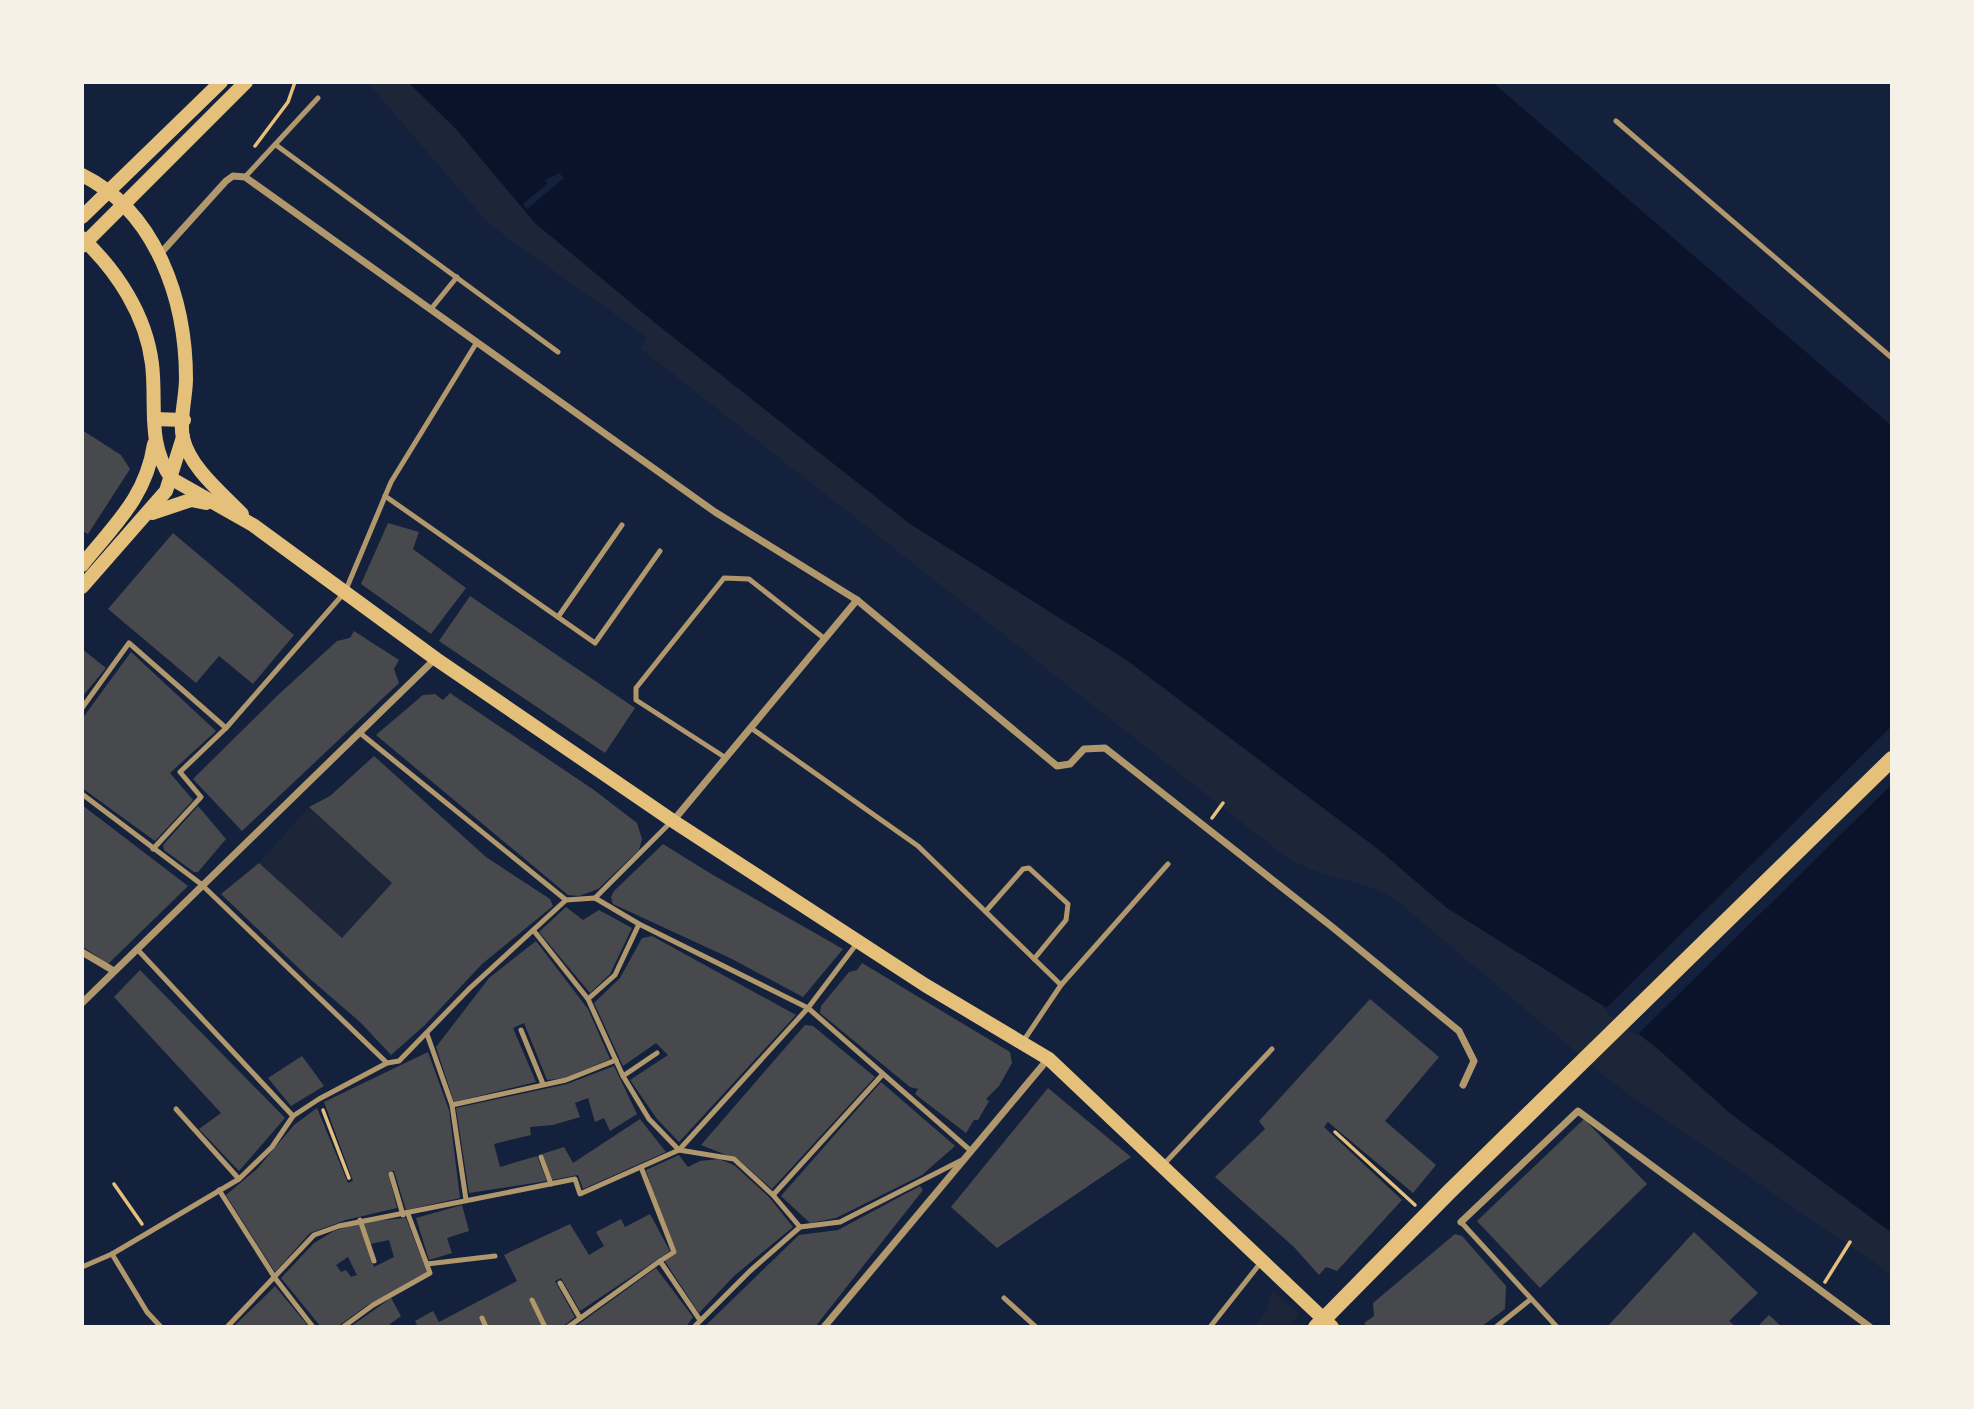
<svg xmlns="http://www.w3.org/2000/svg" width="1974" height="1409" font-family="Inter,sans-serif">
	<rect width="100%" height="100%" fill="#14213d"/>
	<g fill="#1d2539">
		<path d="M367,82h41l48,47 79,94 119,99 256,202 215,135 253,190 69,59 155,97 56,44 73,65 161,119v42l-278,-191 -218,-184c-35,-23 -78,-21 -113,-45l-643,-507 7,-11 -141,-100 -23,-20z"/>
		<polygon points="309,807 392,883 342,938 259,863"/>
		<polygon points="1272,1290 1299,1314 1289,1327 1254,1327 1267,1310"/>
	</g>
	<polygon fill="#0b132b" points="408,82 1492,82 1892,426 1892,1233 1731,1114 1658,1049 1602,1005 1447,908 1378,849 1125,659 910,524 654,322 535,223 456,129"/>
	<g fill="#14213d">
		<polygon points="559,173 564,178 527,209 523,204 547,184 545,180"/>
		<polygon points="1892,726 1892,784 1636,1036 1604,1010"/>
	</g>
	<g fill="#48494c" fill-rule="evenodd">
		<polygon points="82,430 121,455 130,469 88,534 82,531"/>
		<polygon points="388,523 419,532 413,549 466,588 431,634 361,584"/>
		<polygon points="173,533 294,635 253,684 219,656 196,683 108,609"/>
		<polygon points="470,596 635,708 605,753 439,641"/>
		<polygon points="354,631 399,660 394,669 399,683 242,831 193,779 278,695 337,641 350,638"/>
		<polygon points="82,649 106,668 82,697"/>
		<polygon points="131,652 216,731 170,773 193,800 155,841 82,788 82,719"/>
		<polygon points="450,693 594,790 637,823 642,839 639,850 598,889 579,896 568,895 376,735 423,695 435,694 443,700"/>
		<polygon points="374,756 486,857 550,899 553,906 482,964 425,1025 391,1055 360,1022 309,978 221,894 259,863 342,938 392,883 309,807 330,796"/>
		<polygon points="82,805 188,886 108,964 82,946"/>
		<polygon points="198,806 226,839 198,872 194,872 164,850 163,845"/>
		<polygon points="663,844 713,875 843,949 803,997 732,959 613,904 611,897 614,891"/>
		<polygon points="566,907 583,920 599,910 632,928 610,974 590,993 539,932"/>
		<polygon points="652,936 796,1015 679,1142 657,1119 630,1080 668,1055 656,1043 623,1066 594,1003 620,978 642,938"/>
		<polygon points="536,941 588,1009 610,1059 565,1078 547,1080 524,1023 513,1028 536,1082 454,1102 436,1047 489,978"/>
		<polygon points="862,963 1010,1052 1012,1063 999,1086 986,1099 989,1101 978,1120 974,1120 966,1133 915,1094 918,1089 910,1087 820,1013 821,1006 849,972 857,970"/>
		<polygon points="140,970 285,1118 239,1171 199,1129 221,1113 114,997"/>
		<polygon points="1370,999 1439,1057 1385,1121 1436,1165 1413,1193 1328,1122 1324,1127 1402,1200 1337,1271 1326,1267 1319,1275 1294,1247 1215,1177 1265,1129 1259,1121"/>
		<polygon points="805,1025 813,1026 875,1077 772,1189 739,1160 701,1145"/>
		<polygon points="428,1052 449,1110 460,1198 406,1210 394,1171 388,1172 397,1208 346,1220 310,1233 275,1272 226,1195 257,1169 294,1125 317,1108 348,1183 353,1181 324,1102"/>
		<polygon points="302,1056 324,1086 291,1106 268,1078"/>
		<polygon points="614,1066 637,1114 610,1131 604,1118 595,1122 588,1098 575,1103 580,1117 553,1125 530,1127 531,1135 494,1144 500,1167 537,1156 547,1181 469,1193 456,1108 567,1084"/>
		<polygon points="881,1082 955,1146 922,1175 836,1218 810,1223 781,1196"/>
		<polygon points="1048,1088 1131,1157 997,1248 951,1207"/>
		<polygon points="640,1119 666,1152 583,1189 578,1175 552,1180 542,1154 564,1147 573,1163"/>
		<polygon points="1584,1119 1647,1184 1540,1288 1477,1221"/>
		<polygon points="679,1155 688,1167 700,1161 719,1159 734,1165 769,1197 793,1227 734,1276 699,1313 664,1260 677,1252 661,1218 646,1170"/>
		<polygon points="920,1186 923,1190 815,1327 704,1327 799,1235 838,1230"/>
		<polygon points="462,1205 469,1231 447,1238 452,1253 429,1260 416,1218"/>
		<polygon points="650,1214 670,1251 580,1311 561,1278 555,1281 575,1317 562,1327 547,1327 533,1297 543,1327 418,1327 415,1321 433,1311 439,1322 517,1281 504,1255 570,1224 589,1255 604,1246 596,1232 621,1219 625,1227"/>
		<path d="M406,1218l21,54 -61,34 -29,21h-16l-40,-49 33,-35 20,-12 25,-8 15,44 20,-10 -5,-17 -19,4 -7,-22zM348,1257l9,18 -6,2 -5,-7 -5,2 -5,-7z"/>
		<polygon points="1694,1232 1758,1293 1729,1321 1736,1327 1607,1327"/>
		<polygon points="1455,1234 1462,1236 1506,1286 1505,1309 1481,1327 1367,1327 1364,1323 1374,1316 1373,1303"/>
		<polygon points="656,1268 693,1317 686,1327 575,1327"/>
		<polygon points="275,1286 309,1327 233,1327 260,1301"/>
		<polygon points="391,1298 401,1316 386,1327 350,1327"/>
		<polygon points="1769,1315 1782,1327 1757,1327"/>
	</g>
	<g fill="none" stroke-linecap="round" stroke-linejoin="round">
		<g stroke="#e5c07b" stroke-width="3.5">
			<polyline points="255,146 288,102 295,82"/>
			<polyline points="1212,818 1223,803"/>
			<polyline points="323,1110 349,1178"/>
			<polyline points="1335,1132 1415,1205"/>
			<polyline points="114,1184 142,1224"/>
			<polyline points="1825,1282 1850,1242"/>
		</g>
		<g stroke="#b1986c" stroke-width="5">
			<polyline points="1616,121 1892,358"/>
			<polyline points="276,145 558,352"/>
			<polyline points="245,177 318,98"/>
			<polyline points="431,309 457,277"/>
			<polyline points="385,496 595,643 660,551"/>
			<polyline points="558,617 622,525"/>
			<polyline points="82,708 129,643 226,728"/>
			<polyline points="751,728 918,846 1061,985"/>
			<polyline points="360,733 566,900 595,898 639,924 808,1008 971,1151"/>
			<polyline points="726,758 636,700 636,688 724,578 749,579 825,639"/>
			<polyline points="82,794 201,884 387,1063"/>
			<polyline points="153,849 201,797 180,772 226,728 345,592 391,482 477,342"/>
			<polyline points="595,898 672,821"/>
			<polyline points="986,911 1023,869 1029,868 1068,904 1066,920 1034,959"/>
			<polyline points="534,931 588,999 623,1076 649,1119 679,1150 734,1159 773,1195 800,1227"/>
			<polyline points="137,949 293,1116"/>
			<polyline points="588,999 615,975 639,924"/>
			<polyline points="521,1030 543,1084"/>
			<polyline points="427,1034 452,1105 466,1200"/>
			<polyline points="1022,1043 1061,985 1168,864"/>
			<polyline points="623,1076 657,1053"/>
			<polyline points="452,1105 566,1080 616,1060"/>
			<polyline points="176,1109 239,1179"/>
			<polyline points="541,1157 551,1184"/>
			<polyline points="1164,1164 1272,1049"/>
			<polyline points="641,1167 674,1252 660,1261 700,1320"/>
			<polyline points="391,1174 403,1215"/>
			<polyline points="219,1190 275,1278 313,1327"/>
			<polyline points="773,1195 883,1074"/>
			<polyline points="360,1220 374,1261"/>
			<polyline points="1461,1222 1557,1327"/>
			<polyline points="112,1254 147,1312 161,1327"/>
			<polyline points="427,1264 495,1256"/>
			<polyline points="82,1267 112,1254 239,1179 272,1147 293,1116 319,1099 387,1063 399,1061 470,988 566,900"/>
			<polyline points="560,1283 580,1318"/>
			<polyline points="1004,1298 1036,1327"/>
			<polyline points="532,1300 545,1327"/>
			<polyline points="482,1318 486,1327"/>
			<polyline points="227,1327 314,1235 339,1226 575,1179 580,1194 679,1150 808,1008 858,942"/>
			<polyline points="343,1327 373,1305 430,1273 408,1214"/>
			<polyline points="568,1327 660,1261"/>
			<polyline points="694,1327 750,1271 800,1227 840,1222 962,1160"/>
			<polyline points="1210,1327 1262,1261"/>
			<polyline points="1496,1327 1531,1299"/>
		</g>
		<g stroke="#b1986c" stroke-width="7">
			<polyline points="159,255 226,181 233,176 245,177 715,512 857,600 1057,766 1070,764 1084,749 1105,748 1331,926 1459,1031 1474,1061 1463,1085"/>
			<polyline points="673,821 857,600"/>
			<polyline points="82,952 114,971"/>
			<polyline points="82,1003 435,659"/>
			<polyline points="1461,1222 1578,1111 1870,1327"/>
			<polyline points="824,1327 1048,1059"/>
		</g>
		<g stroke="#e5c07b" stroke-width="14">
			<path d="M82,175c75,37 104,126 104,204 0,18 -7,42 -3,59 7,30 39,55 59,76"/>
			<polyline points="82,217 221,82"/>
			<path d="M82,238c35,33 64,77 70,126 5,40 -6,80 20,115l81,46 183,134 237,162 252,164 124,74 283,268"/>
			<polyline points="82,246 246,82"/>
			<polyline points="154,419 184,420"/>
			<polyline points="152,513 191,500 206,503"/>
			<path d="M82,565c33,-41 64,-68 72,-121"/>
			<polyline points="82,587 166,491 183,437"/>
		</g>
		<polyline stroke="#e5c07b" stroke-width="16" points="1316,1327 1449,1192 1892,759"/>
	</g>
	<rect width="1974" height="1409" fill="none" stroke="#f6f1e7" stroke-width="168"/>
</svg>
